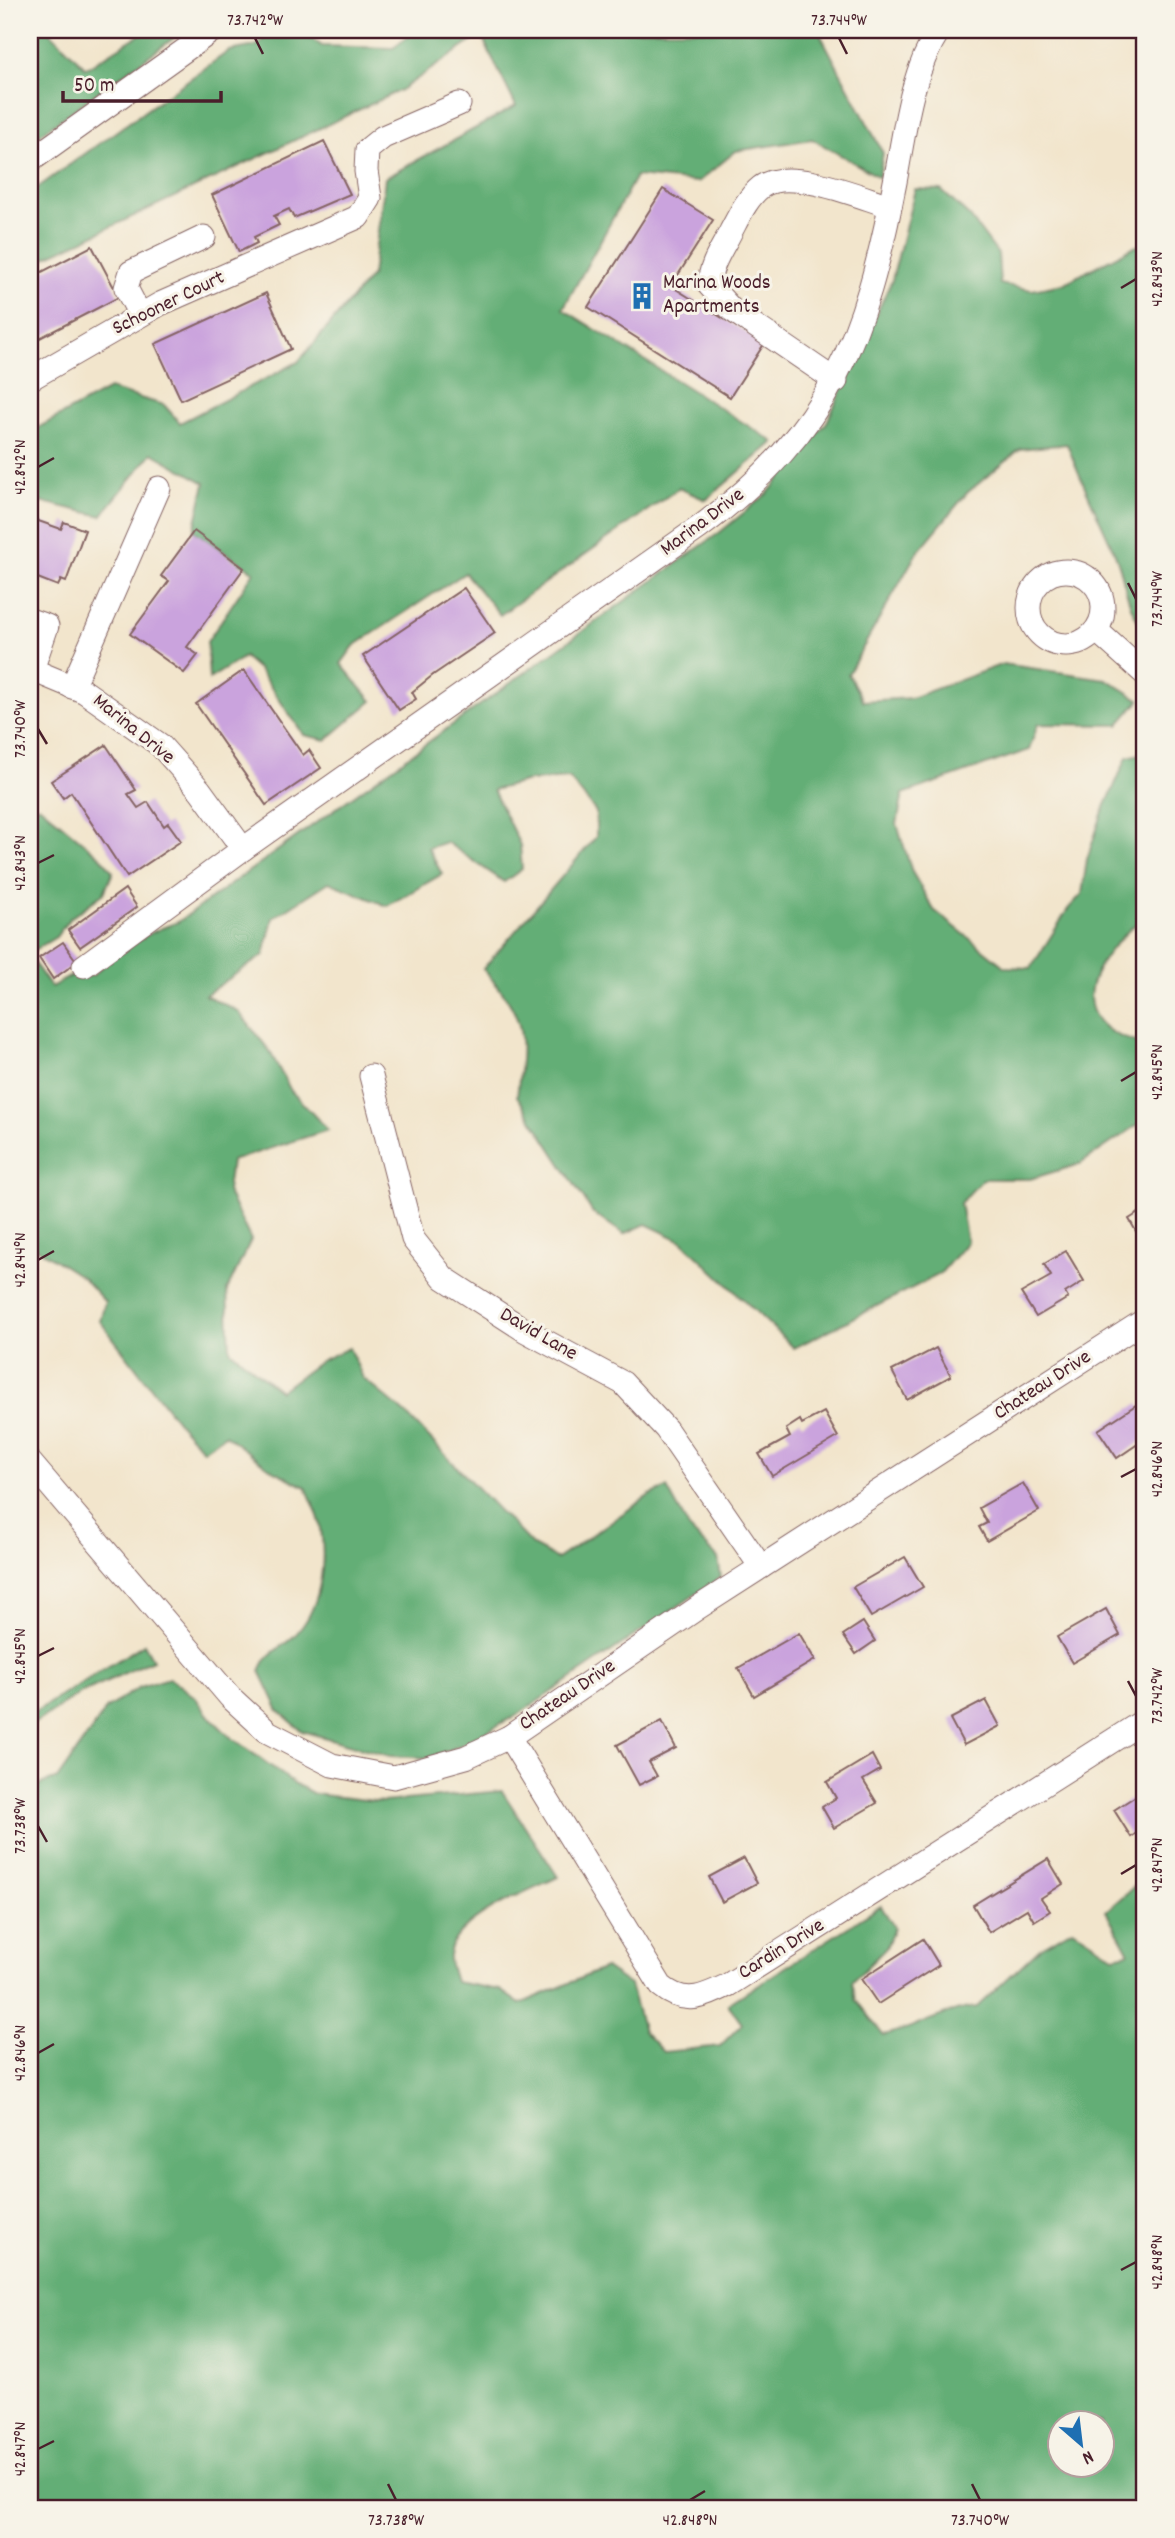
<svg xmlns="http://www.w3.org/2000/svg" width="1175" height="2538" font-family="Dekko,sans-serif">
	<rect width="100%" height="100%" fill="#f7f3e8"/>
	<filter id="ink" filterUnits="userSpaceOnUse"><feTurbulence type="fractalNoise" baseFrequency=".0143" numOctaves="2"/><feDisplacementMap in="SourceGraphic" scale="14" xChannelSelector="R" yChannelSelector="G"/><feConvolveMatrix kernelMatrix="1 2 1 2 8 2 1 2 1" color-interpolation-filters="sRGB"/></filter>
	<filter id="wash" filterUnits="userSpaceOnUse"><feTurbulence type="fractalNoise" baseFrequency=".00686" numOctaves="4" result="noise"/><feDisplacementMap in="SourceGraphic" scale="28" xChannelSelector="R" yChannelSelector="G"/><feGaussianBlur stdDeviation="1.57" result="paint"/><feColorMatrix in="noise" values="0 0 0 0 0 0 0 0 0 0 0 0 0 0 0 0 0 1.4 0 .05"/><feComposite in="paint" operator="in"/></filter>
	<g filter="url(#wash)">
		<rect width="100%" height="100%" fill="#f2e5cc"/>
		<g fill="#64ae76" stroke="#576650" stroke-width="2" fill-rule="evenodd">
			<polygon points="30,30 48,30 86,68 147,30 168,30 174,38 30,141"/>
			<polygon points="274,30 300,30 322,46 393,48 416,30 818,30 883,153 879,177 812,139 736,151 698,182 636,176 563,309 774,442 706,500 679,488 500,615 465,573 354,646 341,664 372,701 326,740 304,735 258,669 244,657 209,679 207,642 254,572 194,531 205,483 152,453 101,516 30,499 30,432 109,389 164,405 180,423 298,362 372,275 385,178 516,106 481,35 401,90 30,265 30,193 229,51 256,46"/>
			<path d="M915,189l26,1 29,27 28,37 2,30 32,6 31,-6 72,-38 10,1v162l-7,23 7,14v183c-20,-21 -19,-50 -30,-75 -16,-37 -34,-73 -48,-110l-47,5 -53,44 -51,61 -68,120 15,27 48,-3 92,-34 103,15 34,21 -22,25 -80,-1 -9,26 -126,44 -6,30 15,48 22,38 71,57 26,1 37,-59 14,-15 5,-35 15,-45 25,-57 18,-4v164c-32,23 -83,81 -35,114 9,7 24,10 35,14v75l-65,44 -50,15h-47l-23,24 7,39 -27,32 -146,74 -112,-107 -36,-17 -22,10 -31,-21 -76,-117c8,-63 10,-78 -34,-127l113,-132v-25l-27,-34 -40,3 -36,9 27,55 2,24 -18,13 -58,-40 -18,6 14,26 -55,32 -58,-24 -56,36 -9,37 -59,40 33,16 31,39 22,41 37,39 -97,31 -4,30 24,49 -24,50 3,60 50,41 42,-31 27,-12 14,30 44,37 126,131 24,13 93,-64 17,-7 23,42 28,28 3,19 -202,137 -60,32 -30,12 -39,-2 -88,-25 -23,-20 -19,-40c9,-22 17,-19 33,-34 28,-27 33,-72 28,-108 -1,-14 -10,-29 -15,-42l-32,-16 -49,-36 -22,15 -22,-24 -81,-105 5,-19 -22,-24 -53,-34v-438h10l62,52 11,14 -9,21 -35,26 -13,18 -23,14 -1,9 19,27 24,-13 17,2c27,-24 51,-43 86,-54l541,-389 49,-40 59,-71 65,-142z"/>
			<polygon points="144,1644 153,1660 81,1693 30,1726 30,1715"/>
			<path d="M169,1678l26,19 13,18 20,20 66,48 20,11 69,8 119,-11 56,86c-30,14 -105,42 -109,78 -1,8 4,19 6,27l45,8 20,14 85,-36 25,17 13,46 20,21 57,-6 22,-22 -14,-20 153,-98 13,21 -8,21 -34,34 4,18 27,35c32,-6 62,-25 94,-28l63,-59 32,-19 42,27 15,-3 -23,-42 31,-27 8,2v622h-1115v-720l28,-10 49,-70 33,-21zM1102,2422v42h-42v-42z"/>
		</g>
		<g id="blocks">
			<g fill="#caa3dd">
				<polygon points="324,141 350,194 294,218 289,209 274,216 279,225 254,237 257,243 239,252 212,195"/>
				<polygon points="663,189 713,220 671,286 764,344 730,397 588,307"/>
				<polygon points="92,246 119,297 30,343 30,278"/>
				<polygon points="266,293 291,349 181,400 155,344"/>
				<polygon points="30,518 61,529 64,522 85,530 66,582 61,580 58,586 30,575"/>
				<polygon points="194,531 244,568 187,647 198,655 184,673 130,634 169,581 161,576"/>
				<polygon points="464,588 495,633 433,675 412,692 416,699 399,710 363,656"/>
				<polygon points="244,670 303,755 309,750 321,768 266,805 196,704"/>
				<polygon points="106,745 136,790 128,794 138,808 148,802 164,826 168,823 181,841 127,877 71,792 63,798 51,781"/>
				<polygon points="125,889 137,907 80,947 68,930"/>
				<polygon points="63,942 77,962 53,979 39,958"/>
				<polygon points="1145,1209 1145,1247 1129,1219"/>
				<polygon points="1066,1251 1084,1281 1065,1293 1068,1298 1036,1317 1021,1293 1051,1276 1044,1264"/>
				<polygon points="936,1348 951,1376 907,1400 892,1371"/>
				<polygon points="1139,1403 1145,1414 1145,1439 1117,1458 1098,1430"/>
				<polygon points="824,1412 838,1437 772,1476 759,1454 790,1437 786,1429 800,1420 802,1424"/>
				<polygon points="1023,1483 1039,1511 987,1541 979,1527 987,1523 979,1508"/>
				<polygon points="905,1557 923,1587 871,1617 853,1587"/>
				<polygon points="1106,1609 1120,1635 1072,1663 1057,1637"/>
				<polygon points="863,1622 875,1641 856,1654 843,1635"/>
				<polygon points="799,1633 815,1660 754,1696 738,1668"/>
				<polygon points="986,1700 1000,1726 964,1745 950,1719"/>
				<polygon points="662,1721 676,1748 649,1762 657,1776 639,1785 617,1745"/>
				<polygon points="872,1755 880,1770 863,1780 877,1803 834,1828 822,1807 836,1798 827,1782"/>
				<polygon points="1145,1790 1145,1827 1131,1837 1114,1810"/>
				<polygon points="744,1858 757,1883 722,1902 709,1877"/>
				<polygon points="1048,1859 1063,1884 1041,1898 1050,1911 1034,1921 1027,1909 989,1932 973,1905"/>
				<polygon points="923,1939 939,1965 878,2004 861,1979"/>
			</g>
		</g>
	</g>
	<g filter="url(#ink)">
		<use href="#blocks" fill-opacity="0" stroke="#856463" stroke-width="2"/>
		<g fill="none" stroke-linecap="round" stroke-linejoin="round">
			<defs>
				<g id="minor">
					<polyline points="30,161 213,30"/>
					<polyline points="140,315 126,288 131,272 204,237"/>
					<polyline points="30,379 160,304 358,217 370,198 366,171 367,150 383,137 459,104"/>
					<path d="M836,381l-104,-71 -23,-25c1,-20 13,-36 22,-54 8,-15 16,-33 30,-44 27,-21 99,10 129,19"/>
					<circle cx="1066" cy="608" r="37"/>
					<polyline points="30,620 47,626 32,670"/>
					<polyline points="1096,630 1145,674"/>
					<polyline points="30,669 85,692 160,745 200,790 243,849"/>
					<polyline points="72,687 159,488"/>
					<path d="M84,966l159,-117 457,-322c132,-98 165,-190 195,-345 10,-52 15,-107 44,-152"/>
					<polyline points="371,1076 413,1239 444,1278 526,1331 623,1383 666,1429 761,1567"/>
					<polyline points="30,1462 230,1697 268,1732 332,1765 394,1777 466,1757 509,1737 699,1607 1145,1320"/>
					<path d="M509,1737l152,249c24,20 42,11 67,-1l417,-265"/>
				</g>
			</defs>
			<use href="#minor" stroke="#856463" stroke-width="25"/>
			<use href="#minor" stroke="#fff" stroke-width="23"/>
		</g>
	</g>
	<path fill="none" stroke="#4a1f2b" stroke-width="2.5" d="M255,38l8,16M839,38l8,16M1121,288l15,-9M38,467l16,-9M1128,583l8,16M38,729l9,15M38,863l16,-8M1121,1081l15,-9M38,1260l16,-9M1121,1477l15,-8M38,1656l16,-8M1128,1681l8,15M38,1826l9,16M1121,1874l15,-9M38,2053l16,-9M1121,2270l15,-8M38,2449l16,-8M388,2484l8,16M972,2484l8,16M690,2500l15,-9"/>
	<defs>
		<symbol id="building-bare" viewBox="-9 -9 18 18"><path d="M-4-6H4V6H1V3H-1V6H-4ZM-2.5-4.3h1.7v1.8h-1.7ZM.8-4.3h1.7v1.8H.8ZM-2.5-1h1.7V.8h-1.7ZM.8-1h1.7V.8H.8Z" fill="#1f6fb2" stroke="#f7f3e8" stroke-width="2.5" paint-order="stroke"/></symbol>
	</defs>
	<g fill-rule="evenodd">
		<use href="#building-bare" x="623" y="277" width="38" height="38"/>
	</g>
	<g text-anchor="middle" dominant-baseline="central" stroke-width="6" stroke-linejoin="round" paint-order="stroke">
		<g font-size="21" fill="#4a1f2b" stroke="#f7f3e8" text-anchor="start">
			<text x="663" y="284">Marina Woods<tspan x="663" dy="24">Apartments</tspan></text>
		</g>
		<g font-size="21" fill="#4a1f2b" stroke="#f7f3e8">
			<text transform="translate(169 304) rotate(-26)">Schooner Court</text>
			<text transform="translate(703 523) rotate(-37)">Marina Drive</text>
			<text transform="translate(133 730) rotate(39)">Marina Drive</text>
			<text transform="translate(538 1335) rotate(30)">David Lane</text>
			<text transform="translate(1043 1386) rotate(-33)">Chateau Drive</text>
			<text transform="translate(568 1696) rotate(-34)">Chateau Drive</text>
			<text transform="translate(782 1950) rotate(-32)">Cardin Drive</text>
		</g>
	</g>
	<rect width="1175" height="2538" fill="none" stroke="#f7f3e8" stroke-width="77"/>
	<g transform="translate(1081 2444) rotate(152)"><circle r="33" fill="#f7f3e8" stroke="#b29e9c" stroke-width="2"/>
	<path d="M0-5L12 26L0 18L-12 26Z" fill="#1f6fb2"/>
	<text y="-10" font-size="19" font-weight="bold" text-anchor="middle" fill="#4a1f2b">N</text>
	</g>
	<path d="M63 91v10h158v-10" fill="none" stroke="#4a1f2b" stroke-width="3.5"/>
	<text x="74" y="91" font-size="21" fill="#4a1f2b" stroke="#f7f3e8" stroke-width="5" paint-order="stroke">50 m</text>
	<rect x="38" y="38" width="1098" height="2462" fill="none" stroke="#4a1f2b" stroke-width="2.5"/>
	<g font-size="18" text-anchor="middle" fill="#4a1f2b">
		<text x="255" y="25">73.742°W</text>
		<text x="839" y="25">73.744°W</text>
		<text transform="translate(1156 279) rotate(-90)" y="6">42.843°N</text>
		<text transform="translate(19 467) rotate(-90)" y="6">42.842°N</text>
		<text transform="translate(1156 599) rotate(-90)" y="6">73.744°W</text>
		<text transform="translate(19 729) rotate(-90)" y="6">73.740°W</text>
		<text transform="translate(19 863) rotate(-90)" y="6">42.843°N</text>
		<text transform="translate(1156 1072) rotate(-90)" y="6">42.845°N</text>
		<text transform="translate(19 1260) rotate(-90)" y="6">42.844°N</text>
		<text transform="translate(1156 1469) rotate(-90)" y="6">42.846°N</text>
		<text transform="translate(19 1656) rotate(-90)" y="6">42.845°N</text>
		<text transform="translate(1156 1696) rotate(-90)" y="6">73.742°W</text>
		<text transform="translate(19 1826) rotate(-90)" y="6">73.738°W</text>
		<text transform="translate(1156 1865) rotate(-90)" y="6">42.847°N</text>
		<text transform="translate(19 2053) rotate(-90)" y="6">42.846°N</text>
		<text transform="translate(1156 2262) rotate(-90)" y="6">42.848°N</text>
		<text transform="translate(19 2449) rotate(-90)" y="6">42.847°N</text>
		<text x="396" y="2525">73.738°W</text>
		<text x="690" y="2525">42.848°N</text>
		<text x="980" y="2525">73.740°W</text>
	</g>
</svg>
